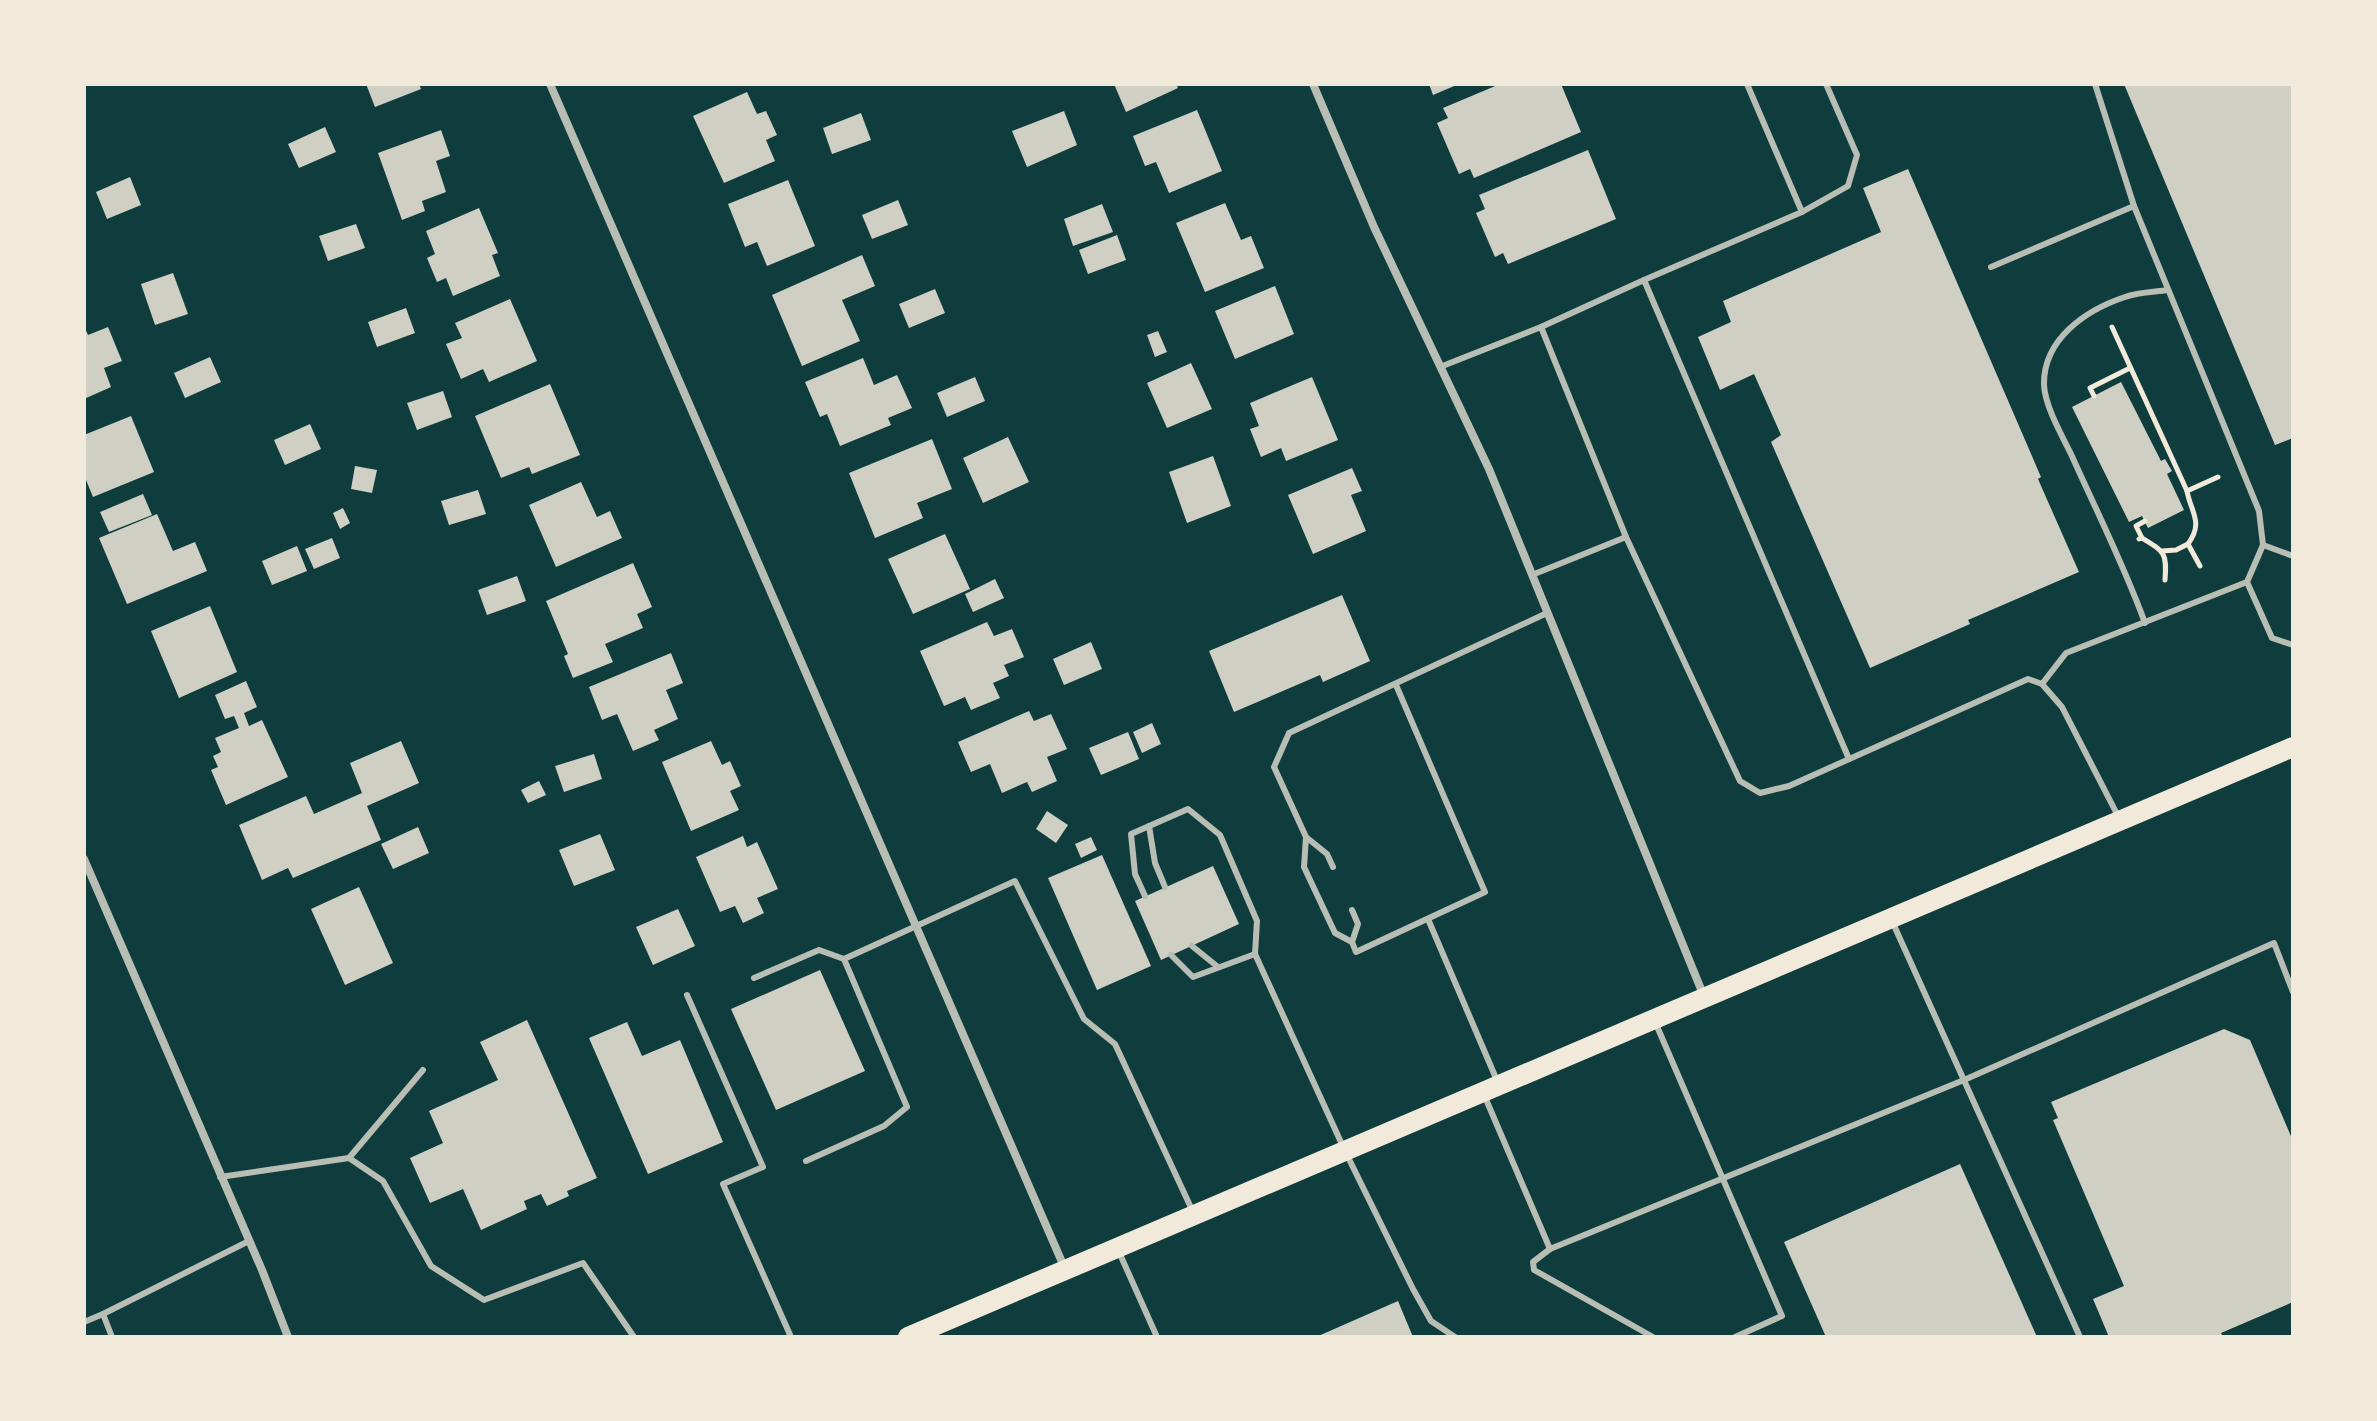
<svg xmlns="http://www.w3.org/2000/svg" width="2377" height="1421" font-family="Merriweather,serif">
	<rect width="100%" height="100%" fill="#0f3d3e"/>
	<g fill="#cfcfc3">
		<polygon points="366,84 419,84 421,89 375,107"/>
		<polygon points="1114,84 1176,84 1178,88 1126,112"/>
		<polygon points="1429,84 1459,84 1433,95"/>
		<polygon points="1500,84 1561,84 1581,132 1474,178 1470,169 1459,174 1437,123 1448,118 1443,108"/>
		<polygon points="2124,84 2293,84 2293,438 2275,445"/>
		<polygon points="747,92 757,114 766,111 777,135 766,140 775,161 724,183 693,116"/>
		<polygon points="1197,110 1222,171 1169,193 1156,162 1145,166 1133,136"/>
		<polygon points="1064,111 1077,145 1027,167 1012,131"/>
		<polygon points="861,113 871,140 832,154 823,128"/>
		<polygon points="325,127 336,152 299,168 288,144"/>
		<polygon points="441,130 450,156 436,161 446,192 422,201 425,211 402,220 378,153"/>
		<polygon points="1588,150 1616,219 1508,264 1503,253 1495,257 1476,213 1485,209 1479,195"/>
		<polygon points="1908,169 2041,477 2038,479 2079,572 1968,620 1970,624 1870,668 1771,442 1781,435 1754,374 1720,390 1698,337 1731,322 1723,301 1881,232 1863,188"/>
		<polygon points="130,177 141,205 107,219 96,192"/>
		<polygon points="788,180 815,246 767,266 757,242 745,247 728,204"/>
		<polygon points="898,200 908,225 872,239 862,215"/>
		<polygon points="1225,203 1241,240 1251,236 1264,268 1205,292 1176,223"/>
		<polygon points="1102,204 1113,232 1073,246 1064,219"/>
		<polygon points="479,208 498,253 492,255 500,276 453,296 446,278 437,282 427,258 435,254 426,231"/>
		<polygon points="356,224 365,248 328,261 319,236"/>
		<polygon points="1117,235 1126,260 1088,274 1079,250"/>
		<polygon points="862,255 875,286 842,300 860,341 802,366 772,295"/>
		<polygon points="173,273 188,314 155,325 141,284"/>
		<polygon points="1275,286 1294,334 1235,359 1215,311"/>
		<polygon points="935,289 945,313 909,328 899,304"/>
		<polygon points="510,299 537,361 489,382 483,369 461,379 446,344 462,338 455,323"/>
		<polygon points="406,308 415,333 377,347 368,322"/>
		<polygon points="84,326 88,335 108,327 122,361 104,368 111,387 84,399"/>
		<polygon points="1158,331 1167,352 1155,357 1147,335"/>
		<polygon points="210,357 221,382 185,398 174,373"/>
		<polygon points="863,358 874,385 897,375 912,408 888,418 891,425 840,446 827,414 820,417 805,382"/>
		<polygon points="1191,363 1212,409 1167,428 1147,383"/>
		<polygon points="975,377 985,401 947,417 937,393"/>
		<polygon points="1312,377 1338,440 1286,461 1281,448 1261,457 1250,429 1259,426 1250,403"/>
		<polygon points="2121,382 2161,461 2165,459 2172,471 2167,474 2184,510 2148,528 2142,516 2129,522 2072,407"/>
		<polygon points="550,384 580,455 532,474 529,467 501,478 475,416"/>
		<polygon points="443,391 452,417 417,430 407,403"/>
		<polygon points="131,416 154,472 93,497 84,475 84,435"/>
		<polygon points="310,424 321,449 285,465 274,440"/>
		<polygon points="1008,437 1029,482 983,503 963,458"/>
		<polygon points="932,439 952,489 917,503 923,518 875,538 849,473"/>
		<polygon points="1213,456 1231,506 1187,523 1169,472"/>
		<polygon points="355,466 377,470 372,493 351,489"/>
		<polygon points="1352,468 1362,491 1351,495 1366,531 1313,554 1288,495"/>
		<polygon points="581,482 597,517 610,511 622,538 556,567 529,505"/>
		<polygon points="478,490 486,514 449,525 441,501"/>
		<polygon points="143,494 152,515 109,532 100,512"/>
		<polygon points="343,508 350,523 340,529 333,513"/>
		<polygon points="157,514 173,551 195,542 207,571 127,604 99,538"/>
		<polygon points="945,534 970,589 913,614 888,559"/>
		<polygon points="332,538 340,558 314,569 305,549"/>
		<polygon points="297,546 307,571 272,585 262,561"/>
		<polygon points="633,563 652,607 637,614 643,628 605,644 613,662 573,678 564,656 568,654 546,601"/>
		<polygon points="517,576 526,601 487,615 478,590"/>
		<polygon points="995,579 1004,598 973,612 965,594"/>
		<polygon points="1342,595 1370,661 1323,682 1320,675 1234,712 1209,651"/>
		<polygon points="210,606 237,672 179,698 151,631"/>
		<polygon points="987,622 994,636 1012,629 1024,657 1004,665 1009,676 993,683 1000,698 971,710 965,697 944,706 920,651"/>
		<polygon points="1091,642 1102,669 1064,685 1053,659"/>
		<polygon points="671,653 683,683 666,690 678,719 654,730 659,740 633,751 617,714 602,720 589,687"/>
		<polygon points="246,681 257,707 244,713 249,726 262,720 288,777 226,805 211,770 218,767 213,756 221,752 215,738 239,728 234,716 225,719 215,695"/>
		<polygon points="1029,711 1034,721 1051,714 1067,749 1047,757 1057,781 1032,792 1027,782 1002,793 990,764 971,772 958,742"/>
		<polygon points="1152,723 1161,744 1142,753 1133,732"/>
		<polygon points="1128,732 1139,759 1101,775 1089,748"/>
		<polygon points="401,741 419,783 367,806 381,840 293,878 288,868 262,880 239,825 306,796 314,814 362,793 350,763"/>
		<polygon points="711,741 722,765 730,761 741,786 730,791 739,810 691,831 662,762"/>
		<polygon points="594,754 602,779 564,792 555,766"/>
		<polygon points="539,781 546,795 528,803 521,790"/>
		<polygon points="1047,811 1068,825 1056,843 1036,829"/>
		<polygon points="418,827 429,853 393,869 381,844"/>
		<polygon points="600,834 615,870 574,886 559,850"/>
		<polygon points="743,836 747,847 757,842 778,889 757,898 764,913 743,923 735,906 720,912 696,857"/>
		<polygon points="1091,837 1097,850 1081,858 1075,844"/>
		<polygon points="1102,855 1151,966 1097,990 1048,878"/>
		<polygon points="1213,866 1239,924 1161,960 1135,901"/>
		<polygon points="359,887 393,963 345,985 311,909"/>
		<polygon points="678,909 695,946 653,965 636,927"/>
		<polygon points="820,970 865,1071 776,1110 731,1009"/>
		<polygon points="527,1020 597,1178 567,1191 569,1196 547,1206 541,1194 524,1201 527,1209 481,1230 463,1189 430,1203 410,1158 443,1143 429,1111 498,1080 480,1042"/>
		<polygon points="627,1022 642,1056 680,1040 723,1142 648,1174 589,1038"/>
		<polygon points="2224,1029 2250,1040 2293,1141 2293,1302 2221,1333 2223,1337 2109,1337 2093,1299 2124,1286 2053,1120 2058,1118 2051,1102"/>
		<polygon points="1960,1164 2037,1337 1826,1337 1784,1242"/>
		<polygon points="1398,1301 1413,1337 1316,1337"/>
	</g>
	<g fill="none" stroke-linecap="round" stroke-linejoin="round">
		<g stroke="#f1e9da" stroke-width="5">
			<polyline points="2112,327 2187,491"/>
			<polyline points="2094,396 2090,388 2130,368"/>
			<path d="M2142,538c23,14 25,15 23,42"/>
			<polyline points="2139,539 2142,538 2136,526 2145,521"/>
			<path d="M2188,544c16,-22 3,-31 -1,-53l31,-14"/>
			<polyline points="2162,551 2176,550 2188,544 2200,566"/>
		</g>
		<g stroke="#b8beb3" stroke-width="6">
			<polyline points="1747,84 1802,212"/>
			<polyline points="1991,267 2134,206"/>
			<polyline points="1644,280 1802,212 1848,186 1857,155 1826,84"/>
			<polyline points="1541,327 1626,537 1740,781 1760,793 1789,786 2028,679 2042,684 2062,707 2119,818"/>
			<polyline points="1440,367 1541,327 1644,280 1849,759"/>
			<polyline points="2263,545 2293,556"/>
			<polyline points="1532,575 1626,537"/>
			<polyline points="2247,582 2272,638 2293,645"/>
			<path d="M2145,623c-21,-58 -49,-113 -74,-169 -9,-18 -26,-48 -27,-69 -1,-46 42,-75 81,-88 13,-5 29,-5 43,-7"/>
			<polyline points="2042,684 2066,653 2247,582 2263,545 2259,511 2134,206 2095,84"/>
			<polyline points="1149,826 1155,863 1165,887"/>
			<polyline points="1306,837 1304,867 1335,933 1352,942 1356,952 1485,892 1396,685"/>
			<polyline points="1333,867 1327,854 1306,837 1274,767 1289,733 1547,613"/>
			<polyline points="1145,896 1135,874 1131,834 1188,809 1220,835 1257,921 1255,954 1193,977 1171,955"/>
			<polyline points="1352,910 1358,924 1352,942"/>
			<polyline points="1428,919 1498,1083"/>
			<polyline points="1892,921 2080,1337"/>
			<polyline points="1192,946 1218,967"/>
			<polyline points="1255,954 1345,1151 1413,1289 1431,1321 1455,1337"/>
			<polyline points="754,978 819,950 844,959"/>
			<polyline points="687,995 763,1167 723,1184 791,1337"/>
			<polyline points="1656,1024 1782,1316 1735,1337"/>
			<polyline points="1485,1097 1550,1249 1964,1080 2274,943 2293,992"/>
			<polyline points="349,1158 423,1070"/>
			<polyline points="806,1161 884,1126 907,1107 844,959 1015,881 1084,1019 1115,1044 1193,1212"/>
			<polyline points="220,1177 349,1158 383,1181 431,1266 484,1300 583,1263 634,1337"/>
			<polyline points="1550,1249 1533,1262 1534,1270 1653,1337"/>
			<polyline points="1119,1252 1157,1337"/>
			<polyline points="84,1322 103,1314"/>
			<polyline points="112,1337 103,1314 249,1241"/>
		</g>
		<g stroke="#b8beb3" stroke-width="8">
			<polyline points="550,84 1065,1269"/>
			<polyline points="1313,84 1374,227 1489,469 1705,999"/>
			<polyline points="84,859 262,1270 288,1337"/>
		</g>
		<polyline stroke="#f1e9da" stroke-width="20" points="908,1337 2293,747"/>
	</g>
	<rect width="2377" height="1421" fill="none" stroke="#f1e9da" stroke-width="172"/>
</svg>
